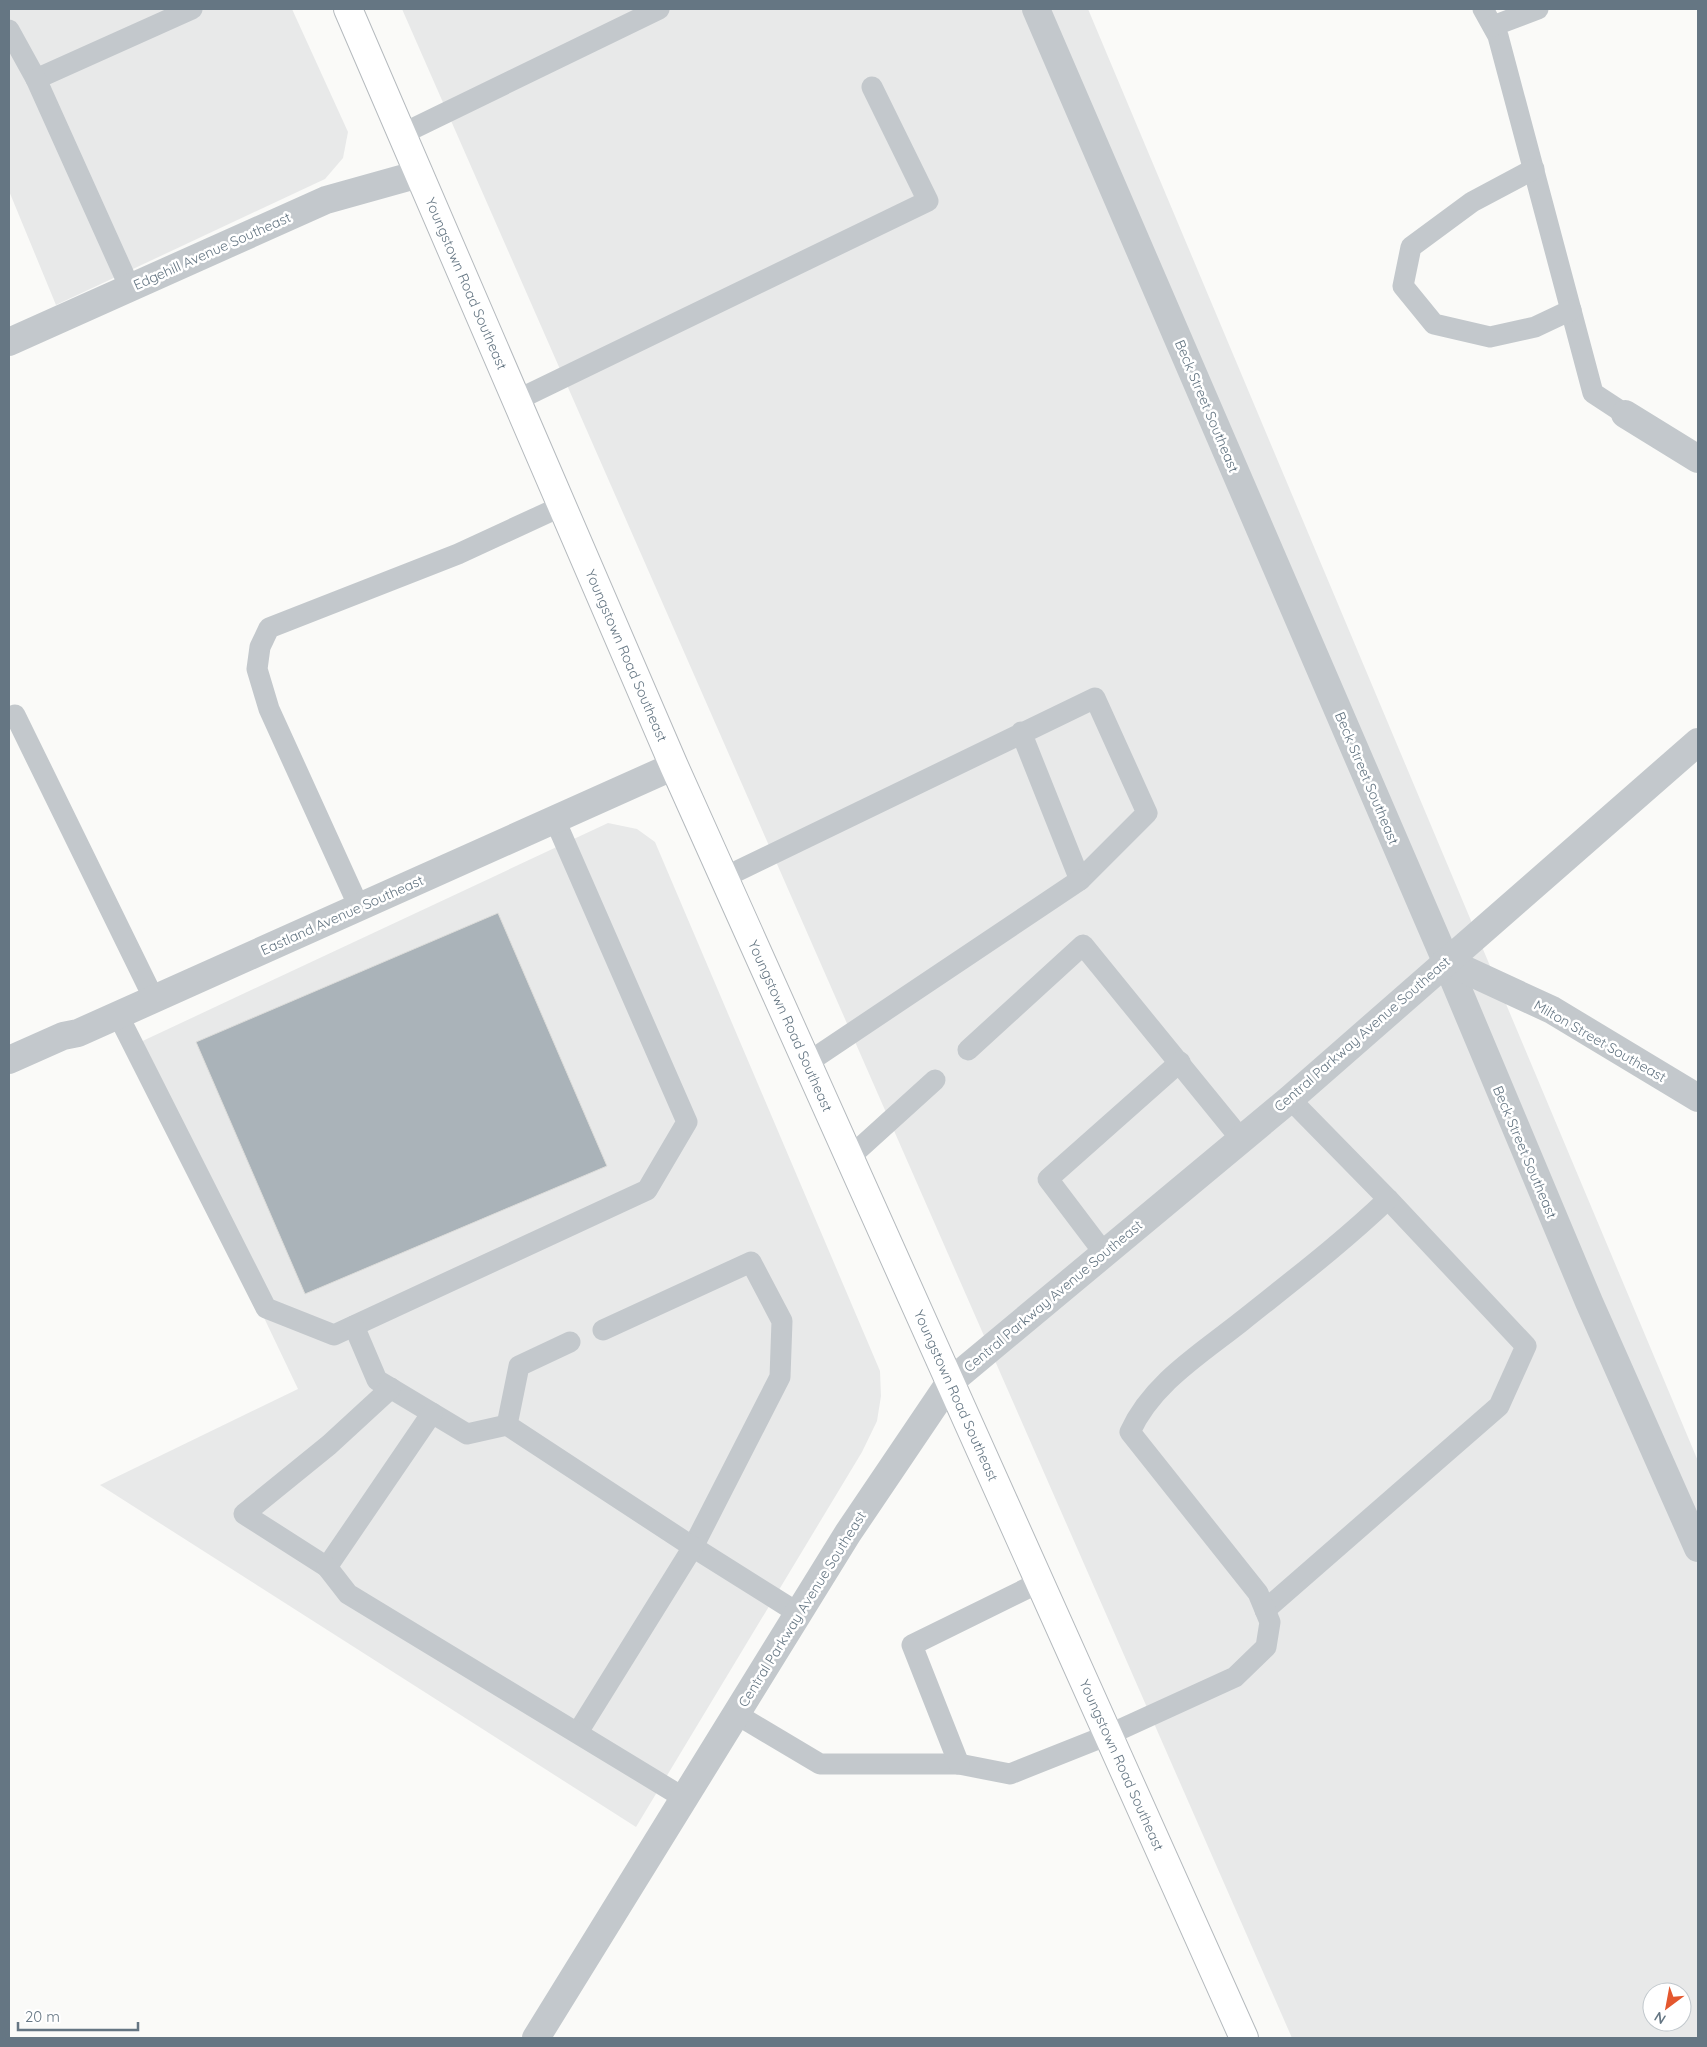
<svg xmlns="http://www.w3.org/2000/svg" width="1707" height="2047" font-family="Quicksand,sans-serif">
	<rect width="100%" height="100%" fill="#fafaf8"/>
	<g fill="#e8e9e9" fill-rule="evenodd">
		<polygon points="9,9 292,9 348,132 343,158 325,179 56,305 9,191"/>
		<path d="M402,9h686l610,1452v577h-406zM1652,1992h30v30h-30z"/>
		<polygon points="608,823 637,829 655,842 880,1371 881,1396 877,1421 862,1452 636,1827 100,1485 298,1389 134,1045"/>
	</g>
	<polygon fill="#aab3b9" stroke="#dcdcda" points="498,913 607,1166 305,1294 196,1042"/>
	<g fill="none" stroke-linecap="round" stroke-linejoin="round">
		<defs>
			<g id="primary">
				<path id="s1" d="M348,9l326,757 570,1272"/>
			</g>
		</defs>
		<use href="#primary" stroke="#b5babe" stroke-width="30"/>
		<g stroke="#c3c8cc" stroke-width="21">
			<polyline points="1483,9 1498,36 1593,393 1625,414"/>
			<polyline points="1493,26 1538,9"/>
			<polyline points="9,30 36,79 192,9"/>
			<polyline points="36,79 130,288"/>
			<polyline points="402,134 659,9"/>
			<polyline points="1534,169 1472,202 1411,247 1403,286 1434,324 1490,337 1535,327 1571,310"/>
			<polyline points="517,400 928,201 872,87"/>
			<polyline points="15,715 154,999"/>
			<polyline points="725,877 1095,698 1147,813 1080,880 1021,732"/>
			<polyline points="359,907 269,709 257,669 260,647 269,628 458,554 562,506"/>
			<polyline points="118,1015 266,1308 334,1335 647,1190 687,1122 555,820"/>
			<polyline points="968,1050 1083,945 1241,1139"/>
			<polyline points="807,1063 1080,880"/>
			<polyline points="850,1157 935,1080"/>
			<polyline points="1104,1253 1048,1179 1180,1062"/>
			<polyline points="354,1326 377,1380 467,1434 507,1425"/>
			<polyline points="603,1330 751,1262 782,1321 780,1377 693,1547 798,1613"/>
			<polyline points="570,1342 519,1366 507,1425 693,1547 578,1732"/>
			<polyline points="391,1388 329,1445 244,1514 327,1567 432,1413"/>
			<polyline points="327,1567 348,1594 684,1798"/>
			<polyline points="1265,1610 1499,1406 1526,1346 1388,1199"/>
			<path d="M736,1714l84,50h139l51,10 98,-39 127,-58 31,-30 4,-25 -12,-29 -128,-161c22,-49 72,-79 112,-111 50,-40 100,-78 146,-122l-98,-100"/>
			<polyline points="959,1764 912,1645 1040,1582"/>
		</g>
		<g stroke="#c3c8cc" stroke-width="28">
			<polyline points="1036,9 1446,961 1589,1302 1698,1548"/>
			<polyline points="9,342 326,200 419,174"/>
			<polyline points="1625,414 1698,459"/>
			<polyline points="1446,961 1552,1010 1698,1098"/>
			<polyline points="9,1060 63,1036 78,1033 674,766"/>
			<polyline points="536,2038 848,1533 950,1382"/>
		</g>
		<polyline stroke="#c3c8cc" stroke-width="28" points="950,1382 1290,1099 1698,742"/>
		<use href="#primary" stroke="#fff" stroke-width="28"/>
	</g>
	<g text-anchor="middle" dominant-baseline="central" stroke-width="5" stroke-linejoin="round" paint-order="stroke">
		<g font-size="14" fill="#657683" stroke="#fff">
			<text transform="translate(212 251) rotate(-24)">Edgehill Avenue Southeast</text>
			<text stroke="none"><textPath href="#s1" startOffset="299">Youngstown Road Southeast</textPath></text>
			<text transform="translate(1207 406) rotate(67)">Beck Street Southeast</text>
			<text stroke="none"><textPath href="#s1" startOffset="704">Youngstown Road Southeast</textPath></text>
			<text transform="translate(1367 778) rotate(67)">Beck Street Southeast</text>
			<text transform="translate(342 915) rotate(-24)">Eastland Avenue Southeast</text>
			<text stroke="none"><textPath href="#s1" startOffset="1109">Youngstown Road Southeast</textPath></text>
			<text transform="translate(1362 1034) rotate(-41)">Central Parkway Avenue Southeast</text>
			<text transform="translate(1600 1041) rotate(30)">Milton Street Southeast</text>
			<text transform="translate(1525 1152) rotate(67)">Beck Street Southeast</text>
			<text transform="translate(1053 1296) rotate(-40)">Central Parkway Avenue Southeast</text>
			<text stroke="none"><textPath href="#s1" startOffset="1514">Youngstown Road Southeast</textPath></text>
			<text transform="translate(802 1609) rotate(-58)">Central Parkway Avenue Southeast</text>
			<text stroke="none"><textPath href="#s1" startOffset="1919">Youngstown Road Southeast</textPath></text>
		</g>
	</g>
	<rect width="1707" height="2047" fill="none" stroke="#657683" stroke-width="20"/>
	<g transform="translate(1667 2007) rotate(212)"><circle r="24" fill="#ffffff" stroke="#c1c8cd"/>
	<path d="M0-4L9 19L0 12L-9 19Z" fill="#e4572e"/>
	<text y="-8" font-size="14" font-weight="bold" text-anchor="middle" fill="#657683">N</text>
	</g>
	<path d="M18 2022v8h120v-8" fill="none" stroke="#657683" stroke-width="2.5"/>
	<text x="25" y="2022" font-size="15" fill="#657683" stroke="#ffffff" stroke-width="4" paint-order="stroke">20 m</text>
</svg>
